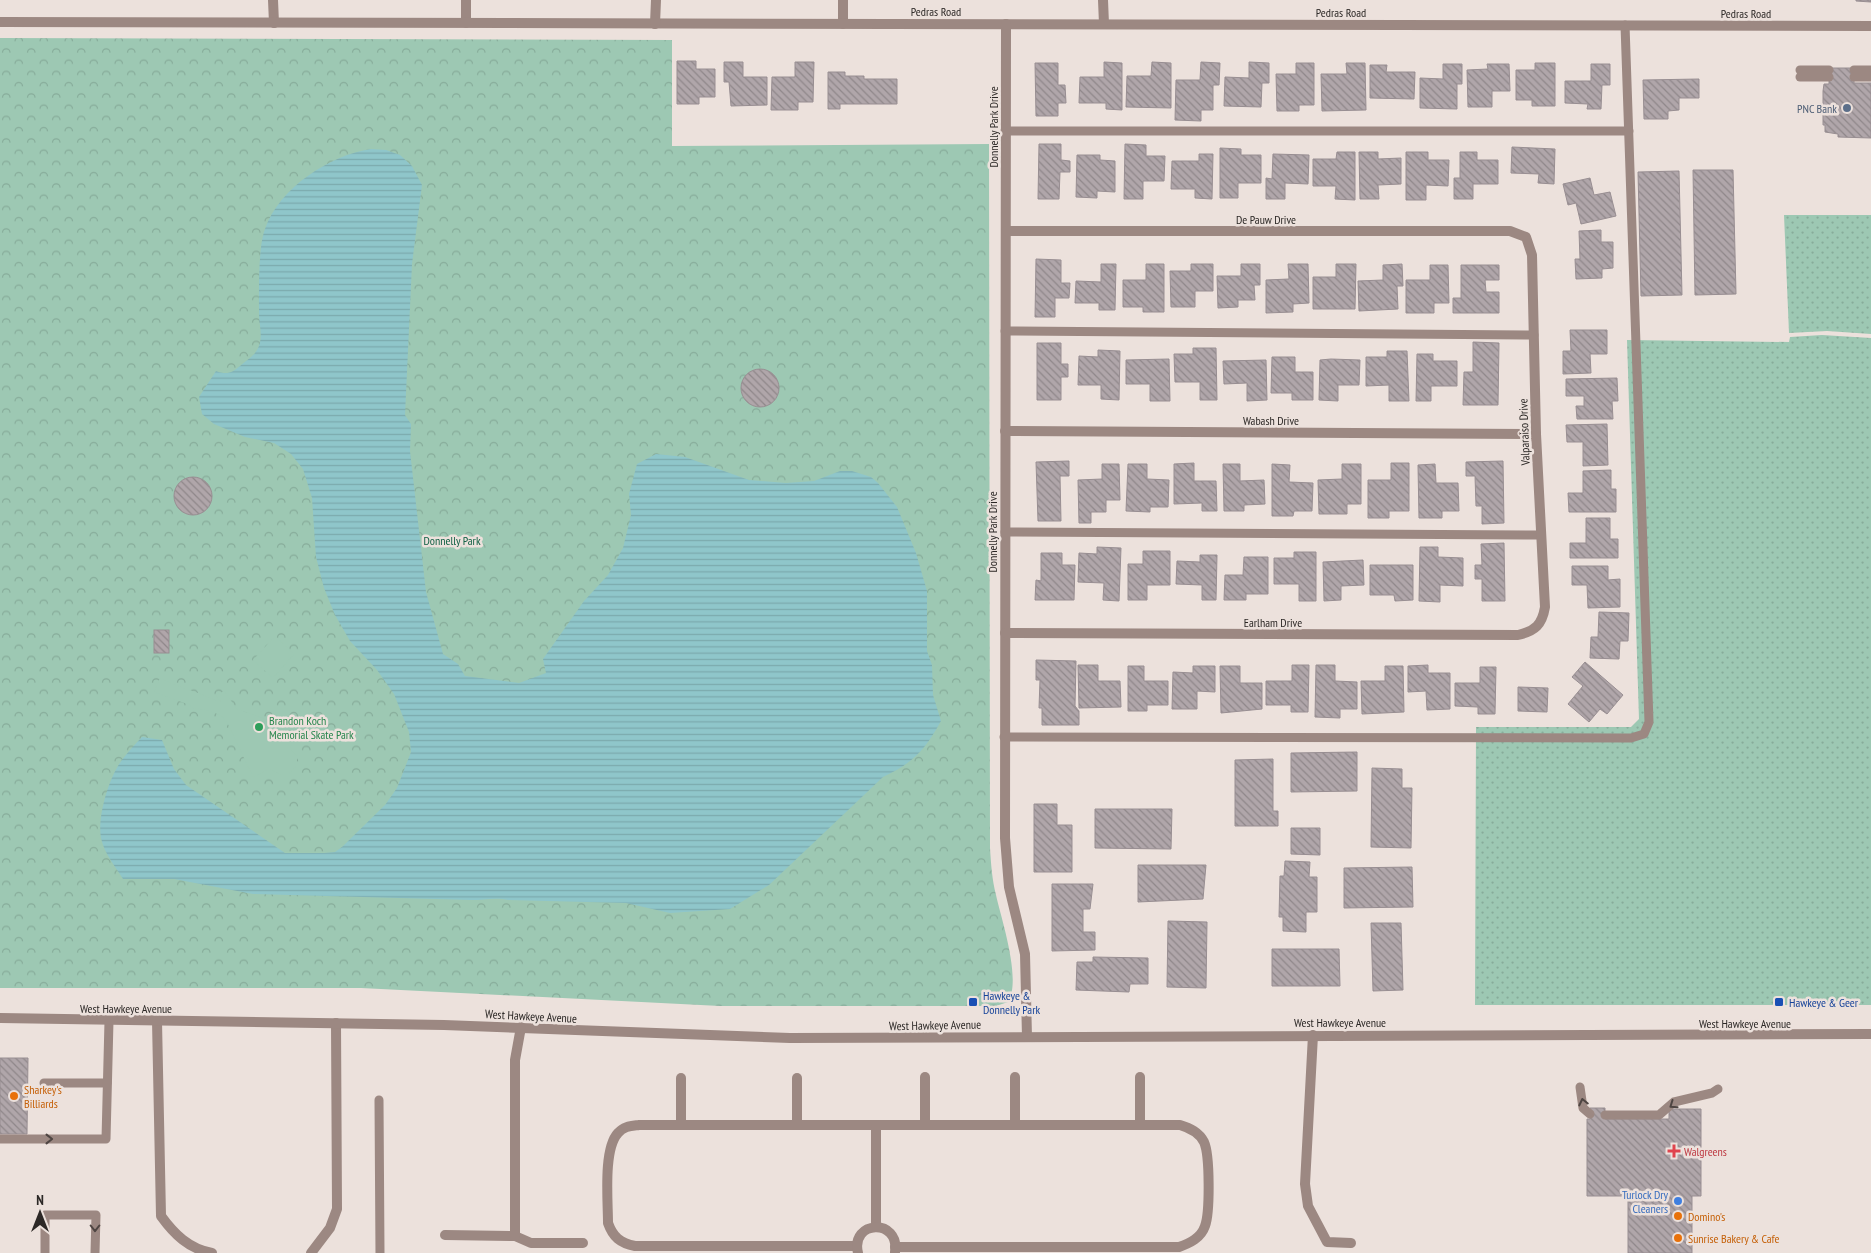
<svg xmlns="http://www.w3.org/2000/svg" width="1871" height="1253" font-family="'PT Sans Narrow',sans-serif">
	<defs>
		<pattern id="grass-dots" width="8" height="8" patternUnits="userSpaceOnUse" patternTransform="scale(1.25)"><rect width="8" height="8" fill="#9dc8b3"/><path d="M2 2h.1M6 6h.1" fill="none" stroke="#87ac9a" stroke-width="1.8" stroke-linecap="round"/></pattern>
		<pattern id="park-crowns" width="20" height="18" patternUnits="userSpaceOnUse" patternTransform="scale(1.25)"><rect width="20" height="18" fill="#9dc8b3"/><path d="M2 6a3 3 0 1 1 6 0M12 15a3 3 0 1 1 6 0" fill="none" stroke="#87ac9a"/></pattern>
		<pattern id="water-rules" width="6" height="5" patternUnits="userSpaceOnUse" patternTransform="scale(1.25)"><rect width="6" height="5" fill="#8fc6ca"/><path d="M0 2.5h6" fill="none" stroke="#7caaad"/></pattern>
		<pattern id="building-back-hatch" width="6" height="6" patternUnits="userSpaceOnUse" patternTransform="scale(1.25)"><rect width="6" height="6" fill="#b0a6aa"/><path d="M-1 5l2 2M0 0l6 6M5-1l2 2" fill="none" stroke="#8f878a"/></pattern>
	</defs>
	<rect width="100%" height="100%" fill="#ece1dc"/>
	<g fill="url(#grass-dots)">
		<polygon points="1784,215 1871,215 1871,334 1827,331 1789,333"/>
		<polygon points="1822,335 1871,338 1871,1005 1475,1005 1476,727 1631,727 1639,719 1627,340 1789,342 1790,337"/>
	</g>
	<path fill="url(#park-crowns)" d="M0,38l672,2v106l317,-2 1,704c1,16 2,31 6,47 5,23 26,85 12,107l-12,4h-276l-359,-18h-361z"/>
	<g fill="#9dc8b3">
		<polygon points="275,636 294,654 273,678 253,660"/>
		<path d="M160,678c13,7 25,10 38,15 7,2 15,7 23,9l-5,-7 8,-4 13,18 59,21 -6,19 7,7v9l-9,10h-7l-11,-6 -17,8 -27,-57c-9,-8 -22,-12 -33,-11l-3,-4 -36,-13z"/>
	</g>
	<path fill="url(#water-rules)" d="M371,149l15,1 14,5 12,11 10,19 -10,79 -7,151 6,9 -1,27 16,141 17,62 15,10 7,12 54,7 27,-10 -3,-14 41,-58 24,-26 15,-27 8,-33 -2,-21 8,-30 19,-10 29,3 64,23 37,3 28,-2 26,-10h12l19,6 7,6 19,24 19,46 11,38v60l5,14 1,30 8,26c-16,29 -28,42 -58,56l-114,108 -39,24 -60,4 -44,-10 -118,-3c-11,-3 -24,0 -37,0l-218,-6 -79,-15h-51c-8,-13 -19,-26 -22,-41 -4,-21 8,-61 21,-78 6,-8 13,-16 20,-23l20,3 12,29 12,16 99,68h39l11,-1 7,-5 43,-42 12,-17 14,-36 -2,-20 -15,-38 -17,-24 -27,-29 -15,-26 -11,-27 -8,-31 -4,-59 -9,-29 -12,-15 -17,-11 -29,-6 -31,-13 -12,-10 -3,-17 17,-26c11,4 16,2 24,-5 5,-5 14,-10 17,-16 7,-11 2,-25 2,-37 0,-21 -1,-66 6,-84 14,-41 65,-74 106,-80z"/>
	<g fill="url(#building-back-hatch)" stroke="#988e92">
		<polygon points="1856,0 1871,0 1871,2 1856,1"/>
		<polygon points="677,61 696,61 696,69 715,69 715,97 699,97 699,104 677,104"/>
		<polygon points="724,62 743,62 743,77 767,77 767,105 731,106 729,82 724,82"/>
		<polygon points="795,62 814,62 813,102 798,102 798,110 771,110 772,77 795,77"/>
		<polygon points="1104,62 1122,63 1122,110 1106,109 1106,103 1079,103 1080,77 1104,77"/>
		<polygon points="1152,62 1171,63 1171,108 1126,107 1127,76 1151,76"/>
		<polygon points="1201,62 1220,63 1219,85 1213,85 1213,110 1201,110 1201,121 1175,120 1176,80 1200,80"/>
		<polygon points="1249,62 1269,63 1269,83 1262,83 1261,107 1224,106 1225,77 1249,78"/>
		<polygon points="1035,63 1058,63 1058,85 1065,85 1066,103 1058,103 1058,116 1036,116"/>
		<polygon points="1296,63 1314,63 1314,105 1299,105 1299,111 1277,111 1276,74 1296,74"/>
		<polygon points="1346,63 1365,63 1366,110 1322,111 1321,74 1347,74"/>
		<polygon points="1535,63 1555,63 1555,106 1532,106 1532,100 1516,100 1516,70 1535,70"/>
		<polygon points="1443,64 1462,64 1462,84 1457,84 1457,109 1420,108 1420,78 1443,79"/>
		<polygon points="1487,64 1509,64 1510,91 1492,91 1492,107 1468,107 1467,70 1488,69"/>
		<polygon points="1591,64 1610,64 1610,85 1602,85 1601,109 1587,109 1588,104 1565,103 1565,81 1591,81"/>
		<polygon points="1370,65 1387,65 1386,72 1415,72 1414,99 1370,98"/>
		<polygon points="1829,68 1854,68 1854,83 1871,83 1871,138 1838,137 1838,134 1825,132 1825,125 1823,125 1823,91 1824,84 1829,84"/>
		<polygon points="828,72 845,72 845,76 864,76 864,79 897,79 897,104 840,104 840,109 828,109"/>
		<polygon points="1699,79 1699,98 1679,98 1679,110 1668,111 1668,119 1644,119 1643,80"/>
		<polygon points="1039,144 1061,144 1061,160 1070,161 1070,172 1060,172 1059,199 1038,199"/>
		<polygon points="1125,144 1146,145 1146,156 1165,156 1164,181 1143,181 1143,199 1124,199"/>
		<polygon points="1512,147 1555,149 1554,184 1538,183 1539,174 1511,173"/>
		<polygon points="1220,148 1241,149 1241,155 1261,155 1261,183 1238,183 1238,198 1220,198"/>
		<polygon points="1337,152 1355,152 1355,200 1335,199 1336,186 1313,186 1313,159 1336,159"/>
		<polygon points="1359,152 1378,152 1378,159 1401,158 1401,184 1378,185 1379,199 1360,199"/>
		<polygon points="1406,152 1428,152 1428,160 1449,160 1448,186 1426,185 1426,200 1406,200"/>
		<polygon points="1460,152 1477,152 1477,160 1498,160 1498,184 1473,184 1473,199 1454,199 1454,178 1460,178"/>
		<polygon points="1199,154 1213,154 1212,199 1195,198 1195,189 1171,189 1172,161 1199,161"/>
		<polygon points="1273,154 1309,155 1308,184 1285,183 1285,199 1266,199 1266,178 1272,179"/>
		<polygon points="1077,155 1100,155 1100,160 1115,161 1115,192 1097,191 1097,198 1076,197"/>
		<polygon points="1693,170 1733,170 1736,294 1695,295"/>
		<polygon points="1679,171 1682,295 1641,296 1638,172"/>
		<polygon points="1590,178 1594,195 1610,192 1616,216 1581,224 1576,203 1568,205 1563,184"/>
		<polygon points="1601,230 1601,242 1613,242 1613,268 1602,269 1602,278 1576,279 1575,259 1580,259 1579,231"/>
		<polygon points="1036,259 1061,260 1061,283 1070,283 1069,298 1055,298 1055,317 1035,317"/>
		<polygon points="1101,264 1116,264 1115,310 1099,310 1099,303 1075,303 1076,281 1101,282"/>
		<polygon points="1146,264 1164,264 1164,312 1143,312 1143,307 1123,307 1123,280 1146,280"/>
		<polygon points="1191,264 1213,264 1213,291 1195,291 1195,307 1171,307 1170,271 1191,271"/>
		<polygon points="1241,264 1260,264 1260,285 1254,285 1255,300 1238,300 1238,307 1218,308 1217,276 1241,276"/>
		<polygon points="1288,264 1308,264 1309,303 1293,304 1293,312 1266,313 1266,280 1289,279"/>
		<polygon points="1336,264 1356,264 1355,309 1313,309 1313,277 1336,277"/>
		<polygon points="1402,264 1403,286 1397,286 1398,309 1359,311 1358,281 1383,280 1383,265"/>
		<polygon points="1430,265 1448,265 1449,303 1434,303 1434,313 1406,313 1406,280 1430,280"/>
		<polygon points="1461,265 1499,265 1499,280 1485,280 1486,292 1499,292 1499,313 1453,313 1453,298 1461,298"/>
		<polygon points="1570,330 1607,330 1607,354 1590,354 1591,373 1563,374 1563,351 1571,351"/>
		<polygon points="1473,342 1499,343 1498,405 1463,405 1464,372 1473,372"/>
		<polygon points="1037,343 1061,343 1061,364 1068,364 1068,377 1061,377 1061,400 1037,400"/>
		<polygon points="1193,348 1216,348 1217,400 1200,400 1200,382 1175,382 1174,354 1193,354"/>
		<polygon points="1098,350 1120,351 1119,400 1101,399 1101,385 1078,385 1079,356 1098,357"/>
		<polygon points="1387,351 1407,351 1409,401 1389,401 1389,385 1366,386 1366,357 1387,357"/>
		<polygon points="1417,354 1433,354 1433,361 1457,361 1457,386 1431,386 1431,401 1416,401"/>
		<polygon points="1272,357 1295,357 1295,372 1313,372 1313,400 1292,400 1292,393 1271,393"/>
		<polygon points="1169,359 1170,401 1150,401 1150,384 1126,384 1126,360"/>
		<polygon points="1331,359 1360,360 1359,385 1338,385 1338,401 1319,400 1320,360"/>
		<polygon points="1266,360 1267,400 1247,401 1247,383 1224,384 1223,361"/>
		<circle cx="760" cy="388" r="19"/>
		<polygon points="1617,378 1618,401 1612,401 1613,419 1577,419 1576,406 1584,406 1584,396 1566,396 1566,379"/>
		<polygon points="1607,424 1608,465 1583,466 1583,442 1567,442 1566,425"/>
		<polygon points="1069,461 1069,476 1060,476 1061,521 1038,521 1036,462"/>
		<polygon points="1503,461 1504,523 1482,524 1482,506 1476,506 1475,476 1466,476 1466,462"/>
		<polygon points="1194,463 1194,481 1216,481 1217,511 1202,511 1202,503 1174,504 1174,464"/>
		<polygon points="1391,463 1409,463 1409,511 1389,511 1389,518 1368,518 1368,480 1391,480"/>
		<polygon points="1102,464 1119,464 1120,500 1106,500 1106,512 1091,512 1091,523 1079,523 1078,480 1102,479"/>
		<polygon points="1128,464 1147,464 1147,479 1169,480 1168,507 1150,507 1150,512 1126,511"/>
		<polygon points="1223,464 1240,464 1240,481 1264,480 1265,504 1244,505 1244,511 1224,511"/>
		<polygon points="1272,464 1290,465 1289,482 1313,483 1312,511 1294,511 1293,516 1272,516"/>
		<polygon points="1342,464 1361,464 1361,504 1347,504 1347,514 1319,514 1318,480 1342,479"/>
		<polygon points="1435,464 1436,483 1458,483 1459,511 1442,511 1442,518 1419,518 1418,465"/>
		<polygon points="1611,470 1611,489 1616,489 1616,512 1569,512 1568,493 1583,493 1583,471"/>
		<circle cx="193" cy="496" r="19"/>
		<polygon points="1586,518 1610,518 1610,539 1618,539 1618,558 1570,558 1570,543 1586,543"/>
		<polygon points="1504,543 1505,601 1482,601 1482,579 1475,579 1475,565 1482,565 1481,544"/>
		<polygon points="1097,547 1121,548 1119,601 1103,600 1104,583 1078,582 1079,553 1097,554"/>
		<polygon points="1420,547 1438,547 1438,557 1463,558 1463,586 1440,585 1440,602 1419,601"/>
		<polygon points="1143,551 1170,551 1170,585 1147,585 1147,600 1128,600 1128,564 1143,564"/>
		<polygon points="1294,552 1316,552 1316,601 1299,601 1299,584 1274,584 1274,558 1294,558"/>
		<polygon points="1041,553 1062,553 1062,565 1075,565 1074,600 1035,600 1036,580 1041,581"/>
		<polygon points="1200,555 1217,555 1216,600 1202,600 1202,585 1176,584 1177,561 1200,562"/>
		<polygon points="1244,557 1268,557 1268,594 1246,594 1246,600 1224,600 1225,575 1243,575"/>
		<polygon points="1363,560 1364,585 1341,586 1341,600 1324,601 1323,562"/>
		<polygon points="1370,565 1413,565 1413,600 1395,601 1394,595 1370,595"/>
		<polygon points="1572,566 1608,566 1608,580 1620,579 1620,607 1588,608 1587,585 1572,585"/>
		<polygon points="1599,612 1629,613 1628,641 1620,641 1619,659 1590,658 1591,637 1598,637"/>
		<rect x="154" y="630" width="15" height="23"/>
		<polygon points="1036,660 1076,661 1075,706 1079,711 1079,725 1042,725 1042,708 1039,708 1040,680 1036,680"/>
		<polygon points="1585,662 1623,695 1607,714 1600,709 1589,722 1568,704 1583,686 1572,677"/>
		<polygon points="1078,665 1098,665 1098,681 1120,681 1121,707 1079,708"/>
		<polygon points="1292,665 1309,665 1308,712 1291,712 1291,705 1266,705 1266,681 1292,681"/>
		<polygon points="1316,665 1335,665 1335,681 1357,682 1357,709 1340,709 1340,718 1315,717"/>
		<polygon points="1428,665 1428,673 1450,673 1450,709 1427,710 1426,691 1408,692 1408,666"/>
		<polygon points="1128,666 1144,666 1144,681 1168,681 1168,705 1147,705 1147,711 1128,711"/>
		<polygon points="1193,666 1215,666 1215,692 1197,691 1197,709 1172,709 1173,672 1193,673"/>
		<polygon points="1220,666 1240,666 1240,683 1262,683 1262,709 1221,713"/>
		<polygon points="1385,666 1403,666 1404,712 1362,714 1361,681 1385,681"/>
		<polygon points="1480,667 1496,667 1495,714 1478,714 1478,707 1455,706 1455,683 1480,683"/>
		<polygon points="1518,687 1548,688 1547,712 1518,711"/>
		<polygon points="1357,752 1357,791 1291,792 1291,753"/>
		<polygon points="1273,759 1273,811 1278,811 1278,826 1235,826 1235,760"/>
		<polygon points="1372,768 1402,769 1402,788 1412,788 1411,848 1371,847"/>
		<polygon points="1034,804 1057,804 1057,825 1072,825 1072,872 1034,872"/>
		<polygon points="1095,809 1172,809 1171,849 1095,848"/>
		<polygon points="1291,828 1320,828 1320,855 1291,854"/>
		<polygon points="1285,861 1310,862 1309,877 1317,877 1317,912 1306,912 1306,932 1283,931 1283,917 1279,917 1280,876 1284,876"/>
		<polygon points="1138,865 1206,865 1203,899 1138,902"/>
		<polygon points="1412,867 1413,907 1344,908 1344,868"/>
		<polygon points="1052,884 1093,884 1090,909 1083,909 1083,932 1095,932 1095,950 1052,951"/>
		<polygon points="1168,921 1207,922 1206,988 1167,987"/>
		<polygon points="1371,923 1401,923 1403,990 1373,991"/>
		<polygon points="1272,949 1339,949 1340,986 1272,986"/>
		<polygon points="1093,957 1148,958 1148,984 1130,984 1129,992 1076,990 1077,962 1093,962"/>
		<polygon points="0,1058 28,1058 27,1134 0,1134"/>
		<polygon points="1590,1108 1605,1108 1605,1119 1669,1119 1669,1109 1701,1109 1701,1196 1692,1196 1692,1253 1628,1253 1628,1196 1587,1196 1587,1119 1590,1119"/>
	</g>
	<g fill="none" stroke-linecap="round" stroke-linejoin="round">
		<g stroke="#9c8882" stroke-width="9">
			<polyline points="1800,70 1829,70"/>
			<polyline points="1854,70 1871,70"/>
			<polyline points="1800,77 1829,77"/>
			<polyline points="1854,77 1871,77"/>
			<polyline points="1005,131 1629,131"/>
			<polyline points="1005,331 1534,335"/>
			<polyline points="1005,532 1540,535"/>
			<polyline points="1004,737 1631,738 1644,734 1649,722 1625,25"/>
			<polyline points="44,1083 107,1083"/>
			<polyline points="1580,1087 1583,1108 1590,1114"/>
			<polyline points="379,1100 380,1253"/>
			<polyline points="1605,1115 1659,1115 1674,1102 1712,1093 1718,1089"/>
			<polyline points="0,1139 106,1139 109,1021"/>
			<polyline points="45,1253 45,1215 96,1215 95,1253"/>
		</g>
		<g stroke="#9c8882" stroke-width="10">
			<polyline points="273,0 274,23"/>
			<polyline points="466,0 466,23"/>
			<polyline points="843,0 843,24"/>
			<polyline points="1103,0 1104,24"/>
			<polyline points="0,22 1871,26"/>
			<polyline points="655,24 656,0"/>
			<polyline points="1006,24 1005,838 1009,887 1025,954 1027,1037"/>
			<polyline points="1005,431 1536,434"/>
			<path d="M1005,633l513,2c17,-4 24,-10 27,-28l-9,-173 -4,-179 -6,-18 -16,-6h-504"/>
			<path d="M157,1021l4,195c13,18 28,33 51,37"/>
			<polyline points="1313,1035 1305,1184 1308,1206 1327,1242 1351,1243"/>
			<polyline points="925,1077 925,1125"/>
			<polyline points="681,1125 681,1078"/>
			<polyline points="797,1125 797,1078"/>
			<polyline points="1015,1125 1015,1077"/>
			<polyline points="1140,1125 1140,1077"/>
			<polyline points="876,1227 876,1125"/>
			<polyline points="445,1235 515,1236 531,1243 583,1243"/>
			<polyline points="515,1236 515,1060 521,1027"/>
			<path d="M856,1246h-221c-15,-3 -22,-9 -27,-23 0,-22 -5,-74 10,-90 6,-7 13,-7 21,-8h541c10,3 19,7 24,17 6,13 6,71 1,84 -4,12 -15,17 -26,21h-284"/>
			<polyline points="311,1253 330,1228 337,1209 336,1023"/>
			<path d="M858,1253c-8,-33 42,-35 37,-1"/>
		</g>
		<polyline stroke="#9c8882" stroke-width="10" points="0,1018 444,1025 790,1038 1871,1034"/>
	</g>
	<defs><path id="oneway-chevron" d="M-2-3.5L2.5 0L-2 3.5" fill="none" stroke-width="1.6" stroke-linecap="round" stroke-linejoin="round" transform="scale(1.25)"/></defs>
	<g stroke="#4e4542">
		<use href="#oneway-chevron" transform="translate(1583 1102) rotate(-103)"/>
		<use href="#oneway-chevron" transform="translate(1673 1105) rotate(145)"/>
		<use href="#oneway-chevron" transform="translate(49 1139)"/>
		<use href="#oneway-chevron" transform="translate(95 1228) rotate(90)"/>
	</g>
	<circle fill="#5c6f8a" stroke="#ece1dc" stroke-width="2" cx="1847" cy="108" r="5"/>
	<circle fill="#2e9e5b" stroke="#ece1dc" stroke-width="2" cx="259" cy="727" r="5"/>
	<g fill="#1a4fb4" stroke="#ece1dc" stroke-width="2">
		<rect x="968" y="997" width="10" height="10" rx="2.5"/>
		<rect x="1774" y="997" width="10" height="10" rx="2.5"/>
	</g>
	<g fill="#e8710a" stroke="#ece1dc" stroke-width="2">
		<circle cx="14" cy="1096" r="5"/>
		<circle cx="1678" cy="1216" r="5"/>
		<circle cx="1678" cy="1238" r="5"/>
	</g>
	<path fill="#e0444e" stroke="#ece1dc" stroke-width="2" d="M1671.5 1143.5h5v5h5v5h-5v5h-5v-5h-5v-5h5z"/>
	<circle fill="#3f7fe0" stroke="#ece1dc" stroke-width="2" cx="1678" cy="1201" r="5"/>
	<g text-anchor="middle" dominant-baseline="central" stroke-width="5" stroke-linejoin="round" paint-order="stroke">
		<g font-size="12" fill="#2c2826" stroke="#ece1dc">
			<text x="936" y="11">Pedras Road</text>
			<text x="1341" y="12">Pedras Road</text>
			<text x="1746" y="13">Pedras Road</text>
			<text transform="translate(993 127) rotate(-90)">Donnelly Park Drive</text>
			<text x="1266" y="219">De Pauw Drive</text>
			<text x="1271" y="420">Wabash Drive</text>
			<text transform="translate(1524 432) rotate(-92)">Valparaiso Drive</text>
			<text transform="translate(992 532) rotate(-90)">Donnelly Park Drive</text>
			<text x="1273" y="622">Earlham Drive</text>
			<text x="126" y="1008">West Hawkeye Avenue</text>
			<text transform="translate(531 1016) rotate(3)">West Hawkeye Avenue</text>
			<text x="1340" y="1022">West Hawkeye Avenue</text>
			<text x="1745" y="1023">West Hawkeye Avenue</text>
			<text transform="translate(935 1025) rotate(-1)">West Hawkeye Avenue</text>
		</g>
		<g font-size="12" fill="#4e5e75" stroke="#ece1dc" text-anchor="end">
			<text x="1837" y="108">PNC Bank</text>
		</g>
		<g font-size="12" fill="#116044" stroke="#ece1dc">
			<text x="452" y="540">Donnelly Park</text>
		</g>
		<g font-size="12" fill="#27864d" stroke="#ece1dc" text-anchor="start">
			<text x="269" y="720">Brandon Koch<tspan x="269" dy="14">Memorial Skate Park</tspan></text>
		</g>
		<g font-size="12" fill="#164399" stroke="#ece1dc" text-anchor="start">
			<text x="983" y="995">Hawkeye &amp;<tspan x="983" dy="14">Donnelly Park</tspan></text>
			<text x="1789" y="1002">Hawkeye &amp; Geer</text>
		</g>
		<g font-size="12" fill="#c56008" stroke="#ece1dc" text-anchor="start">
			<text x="24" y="1089">Sharkey's<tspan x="24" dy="14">Billiards</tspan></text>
			<text x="1688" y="1216">Domino's</text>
			<text x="1688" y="1238">Sunrise Bakery &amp; Cafe</text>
		</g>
		<g font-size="12" fill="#be3a42" stroke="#ece1dc" text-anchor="start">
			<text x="1684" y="1151">Walgreens</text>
		</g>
		<g font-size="12" fill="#366cbe" stroke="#ece1dc" text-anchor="end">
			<text x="1668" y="1194">Turlock Dry<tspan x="1668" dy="14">Cleaners</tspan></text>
		</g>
	</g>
	<g transform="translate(40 1213)" stroke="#ece1dc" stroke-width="4" paint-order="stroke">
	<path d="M0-4L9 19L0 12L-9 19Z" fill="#2c2826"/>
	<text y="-8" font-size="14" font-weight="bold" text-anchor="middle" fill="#2c2826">N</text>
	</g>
</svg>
